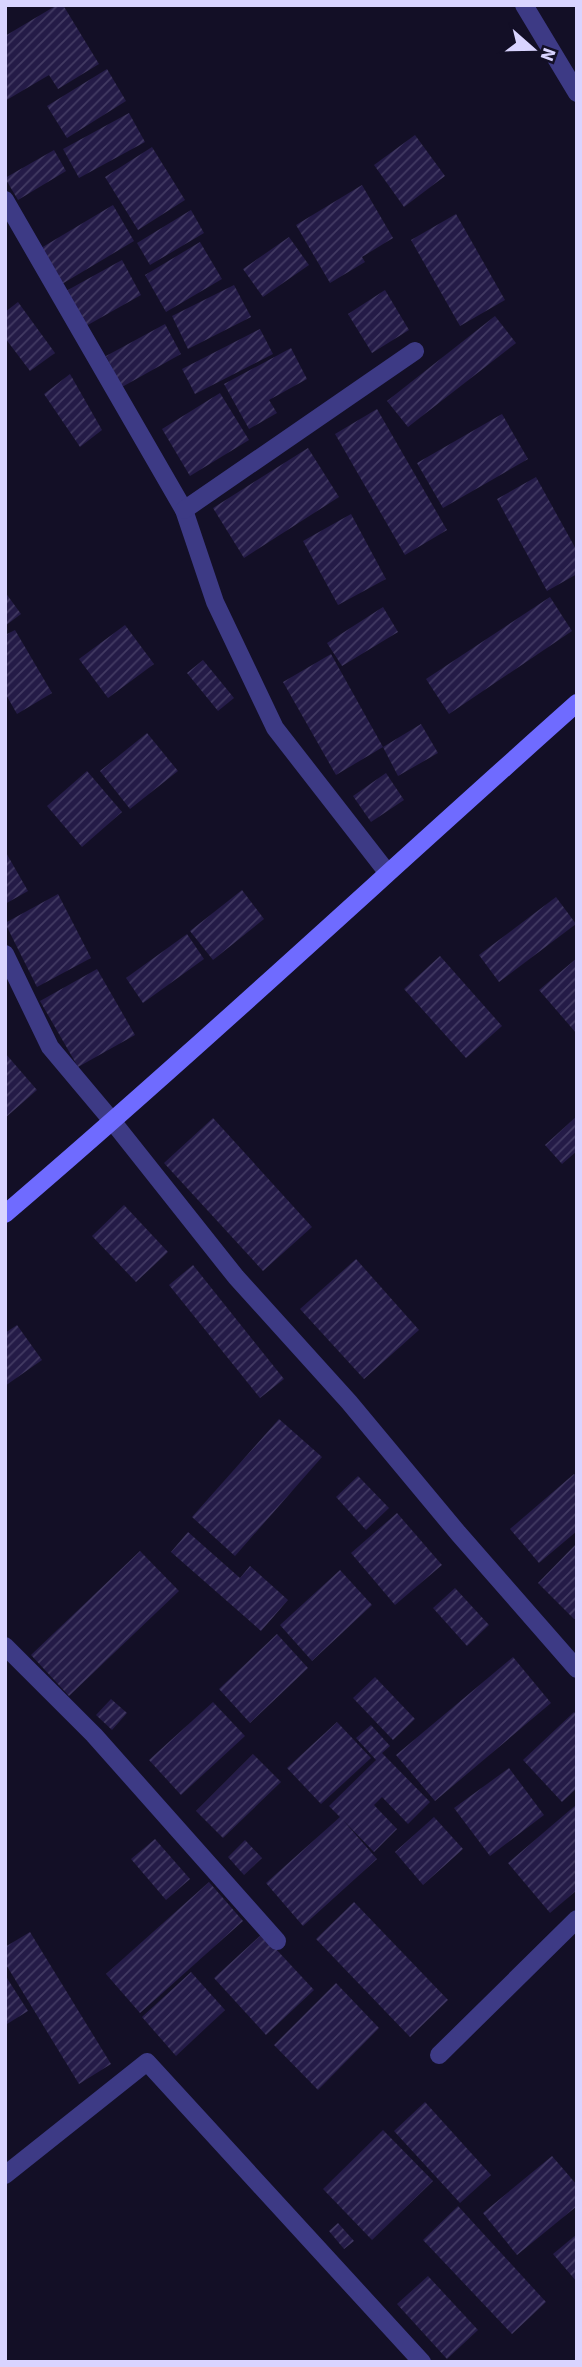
<svg xmlns="http://www.w3.org/2000/svg" width="582" height="2367" font-family="'Source Sans 3',sans-serif">
	<defs>
		<pattern id="building-hatch" width="6" height="6" patternUnits="userSpaceOnUse" patternTransform="scale(1.75)"><rect width="6" height="6" fill="#241b47"/><path d="M-1 1l2-2M0 6l6-6M5 7l2-2" fill="none" stroke="#433b63"/></pattern>
	</defs>
	<rect width="100%" height="100%" fill="#130f26"/>
	<g fill="url(#building-hatch)">
		<polygon points="57,5 63,5 99,64 58,89 49,75 5,101 5,36"/>
		<polygon points="107,69 126,101 67,138 47,106"/>
		<polygon points="129,113 145,142 79,178 63,149"/>
		<polygon points="415,135 445,176 404,207 374,165"/>
		<polygon points="152,147 185,200 138,230 105,177"/>
		<polygon points="54,150 66,171 18,200 5,178"/>
		<polygon points="362,185 393,238 362,257 365,262 330,283 296,225"/>
		<polygon points="113,205 134,241 62,284 41,248"/>
		<polygon points="191,210 204,233 150,265 137,243"/>
		<polygon points="456,214 505,300 460,326 411,240"/>
		<polygon points="289,237 309,265 263,297 243,269"/>
		<polygon points="200,242 222,279 166,312 145,275"/>
		<polygon points="122,260 141,295 86,326 66,291"/>
		<polygon points="234,285 251,317 188,349 172,316"/>
		<polygon points="385,290 409,330 372,353 348,314"/>
		<polygon points="18,302 55,353 30,371 5,338 5,312"/>
		<polygon points="495,316 516,343 408,427 387,401"/>
		<polygon points="165,324 181,354 122,387 106,356"/>
		<polygon points="260,329 273,354 195,394 182,369"/>
		<polygon points="291,348 307,379 269,400 277,413 249,429 224,384"/>
		<polygon points="70,374 102,430 80,447 44,394"/>
		<polygon points="220,393 249,440 190,476 162,429"/>
		<polygon points="377,409 447,530 405,555 335,434"/>
		<polygon points="502,414 528,459 443,508 417,463"/>
		<polygon points="308,448 339,497 244,558 213,508"/>
		<polygon points="536,477 577,551 577,574 547,591 497,499"/>
		<polygon points="351,514 386,579 338,605 303,541"/>
		<polygon points="5,592 21,614 5,626"/>
		<polygon points="550,597 572,631 449,714 426,679"/>
		<polygon points="383,607 398,632 342,666 327,643"/>
		<polygon points="125,625 154,664 108,698 79,659"/>
		<polygon points="15,630 52,693 17,714 5,693 5,635"/>
		<polygon points="331,654 383,747 336,775 283,682"/>
		<polygon points="203,660 234,698 218,711 187,673"/>
		<polygon points="421,724 438,753 398,776 383,747"/>
		<polygon points="147,733 178,771 130,809 100,771"/>
		<polygon points="87,771 122,812 82,847 47,806"/>
		<polygon points="386,773 404,800 371,822 353,796"/>
		<polygon points="5,851 28,891 5,904"/>
		<polygon points="242,890 264,919 213,960 190,931"/>
		<polygon points="58,894 91,958 37,987 5,923"/>
		<polygon points="556,897 576,924 499,982 479,955"/>
		<polygon points="187,934 204,959 143,1003 126,978"/>
		<polygon points="440,956 502,1026 466,1058 404,989"/>
		<polygon points="577,958 577,1034 539,990"/>
		<polygon points="97,969 135,1035 78,1067 40,1001"/>
		<polygon points="5,1053 37,1090 5,1118"/>
		<polygon points="577,1116 577,1151 562,1164 545,1145"/>
		<polygon points="213,1118 312,1227 263,1271 164,1163"/>
		<polygon points="124,1205 168,1252 136,1282 92,1236"/>
		<polygon points="356,1259 419,1330 364,1379 300,1309"/>
		<polygon points="193,1265 284,1379 260,1398 169,1285"/>
		<polygon points="17,1325 42,1360 5,1386 5,1333"/>
		<polygon points="279,1419 322,1457 235,1556 192,1517"/>
		<polygon points="574,1474 577,1477 577,1531 539,1563 510,1529"/>
		<polygon points="358,1476 389,1508 366,1530 336,1497"/>
		<polygon points="397,1513 442,1565 395,1605 351,1553"/>
		<polygon points="188,1532 240,1578 250,1566 288,1600 261,1631 171,1552"/>
		<polygon points="577,1543 577,1617 574,1619 538,1583"/>
		<polygon points="140,1551 179,1591 69,1696 31,1655"/>
		<polygon points="340,1570 372,1605 312,1661 280,1625"/>
		<polygon points="455,1588 489,1625 467,1646 433,1608"/>
		<polygon points="277,1634 308,1668 250,1723 219,1689"/>
		<polygon points="513,1657 551,1703 435,1801 396,1755"/>
		<polygon points="375,1677 415,1719 393,1740 353,1698"/>
		<polygon points="111,1699 127,1713 112,1730 96,1715"/>
		<polygon points="213,1702 245,1736 181,1795 149,1760"/>
		<polygon points="574,1712 577,1715 577,1788 562,1802 523,1760"/>
		<polygon points="337,1722 371,1758 321,1804 287,1768"/>
		<polygon points="371,1725 390,1746 382,1753 430,1802 408,1824 382,1797 374,1805 397,1829 374,1852 343,1820 377,1859 303,1926 266,1883 340,1817 329,1806 376,1760 356,1738"/>
		<polygon points="253,1754 281,1782 223,1838 196,1811"/>
		<polygon points="509,1768 544,1815 490,1856 454,1808"/>
		<polygon points="577,1804 577,1890 550,1913 508,1863"/>
		<polygon points="434,1817 463,1849 423,1885 395,1852"/>
		<polygon points="155,1839 190,1879 166,1900 131,1859"/>
		<polygon points="245,1840 262,1858 244,1875 228,1857"/>
		<polygon points="209,1882 243,1921 140,2013 106,1974"/>
		<polygon points="354,1902 448,2000 410,2037 316,1939"/>
		<polygon points="30,1932 111,2064 79,2084 5,1963 5,1947"/>
		<polygon points="262,1934 314,1990 266,2035 214,1978"/>
		<polygon points="191,1972 225,2010 176,2056 142,2017"/>
		<polygon points="5,1975 28,2011 7,2024 5,2021"/>
		<polygon points="336,1983 379,2028 318,2090 274,2045"/>
		<polygon points="425,2102 491,2175 460,2203 394,2131"/>
		<polygon points="383,2130 433,2181 372,2240 323,2189"/>
		<polygon points="552,2156 577,2185 577,2206 517,2255 483,2213"/>
		<polygon points="458,2206 546,2302 512,2334 423,2240"/>
		<polygon points="338,2223 354,2241 344,2249 329,2231"/>
		<polygon points="577,2234 577,2282 553,2254"/>
		<polygon points="428,2276 478,2330 447,2359 397,2304"/>
	</g>
	<g fill="none" stroke-linecap="round" stroke-linejoin="round">
		<g stroke="#3d3a85" stroke-width="18">
			<polyline points="524,5 577,93"/>
			<polyline points="5,200 184,510 215,602 275,728 387,872"/>
			<polyline points="184,510 415,351"/>
			<polyline points="5,954 50,1047 113,1122 236,1277 349,1402 458,1533 577,1669"/>
			<polyline points="5,1646 94,1735 277,1941"/>
			<polyline points="439,2055 577,1919"/>
			<polyline points="5,2175 147,2062 422,2362"/>
		</g>
		<path stroke="#6f6bff" stroke-width="18" d="M5,1214c194,-166 381,-341 572,-511"/>
	</g>
	<rect width="582" height="2367" fill="none" stroke="#d9d4ff" stroke-width="14"/>
	<g transform="translate(533 49) rotate(110)" stroke="#130f26" stroke-width="5" paint-order="stroke">
	<path d="M0-5L12 26L0 18L-12 26Z" fill="#d9d4ff"/>
	<text y="-10" font-size="19" font-weight="bold" text-anchor="middle" fill="#d9d4ff">N</text>
	</g>
</svg>
